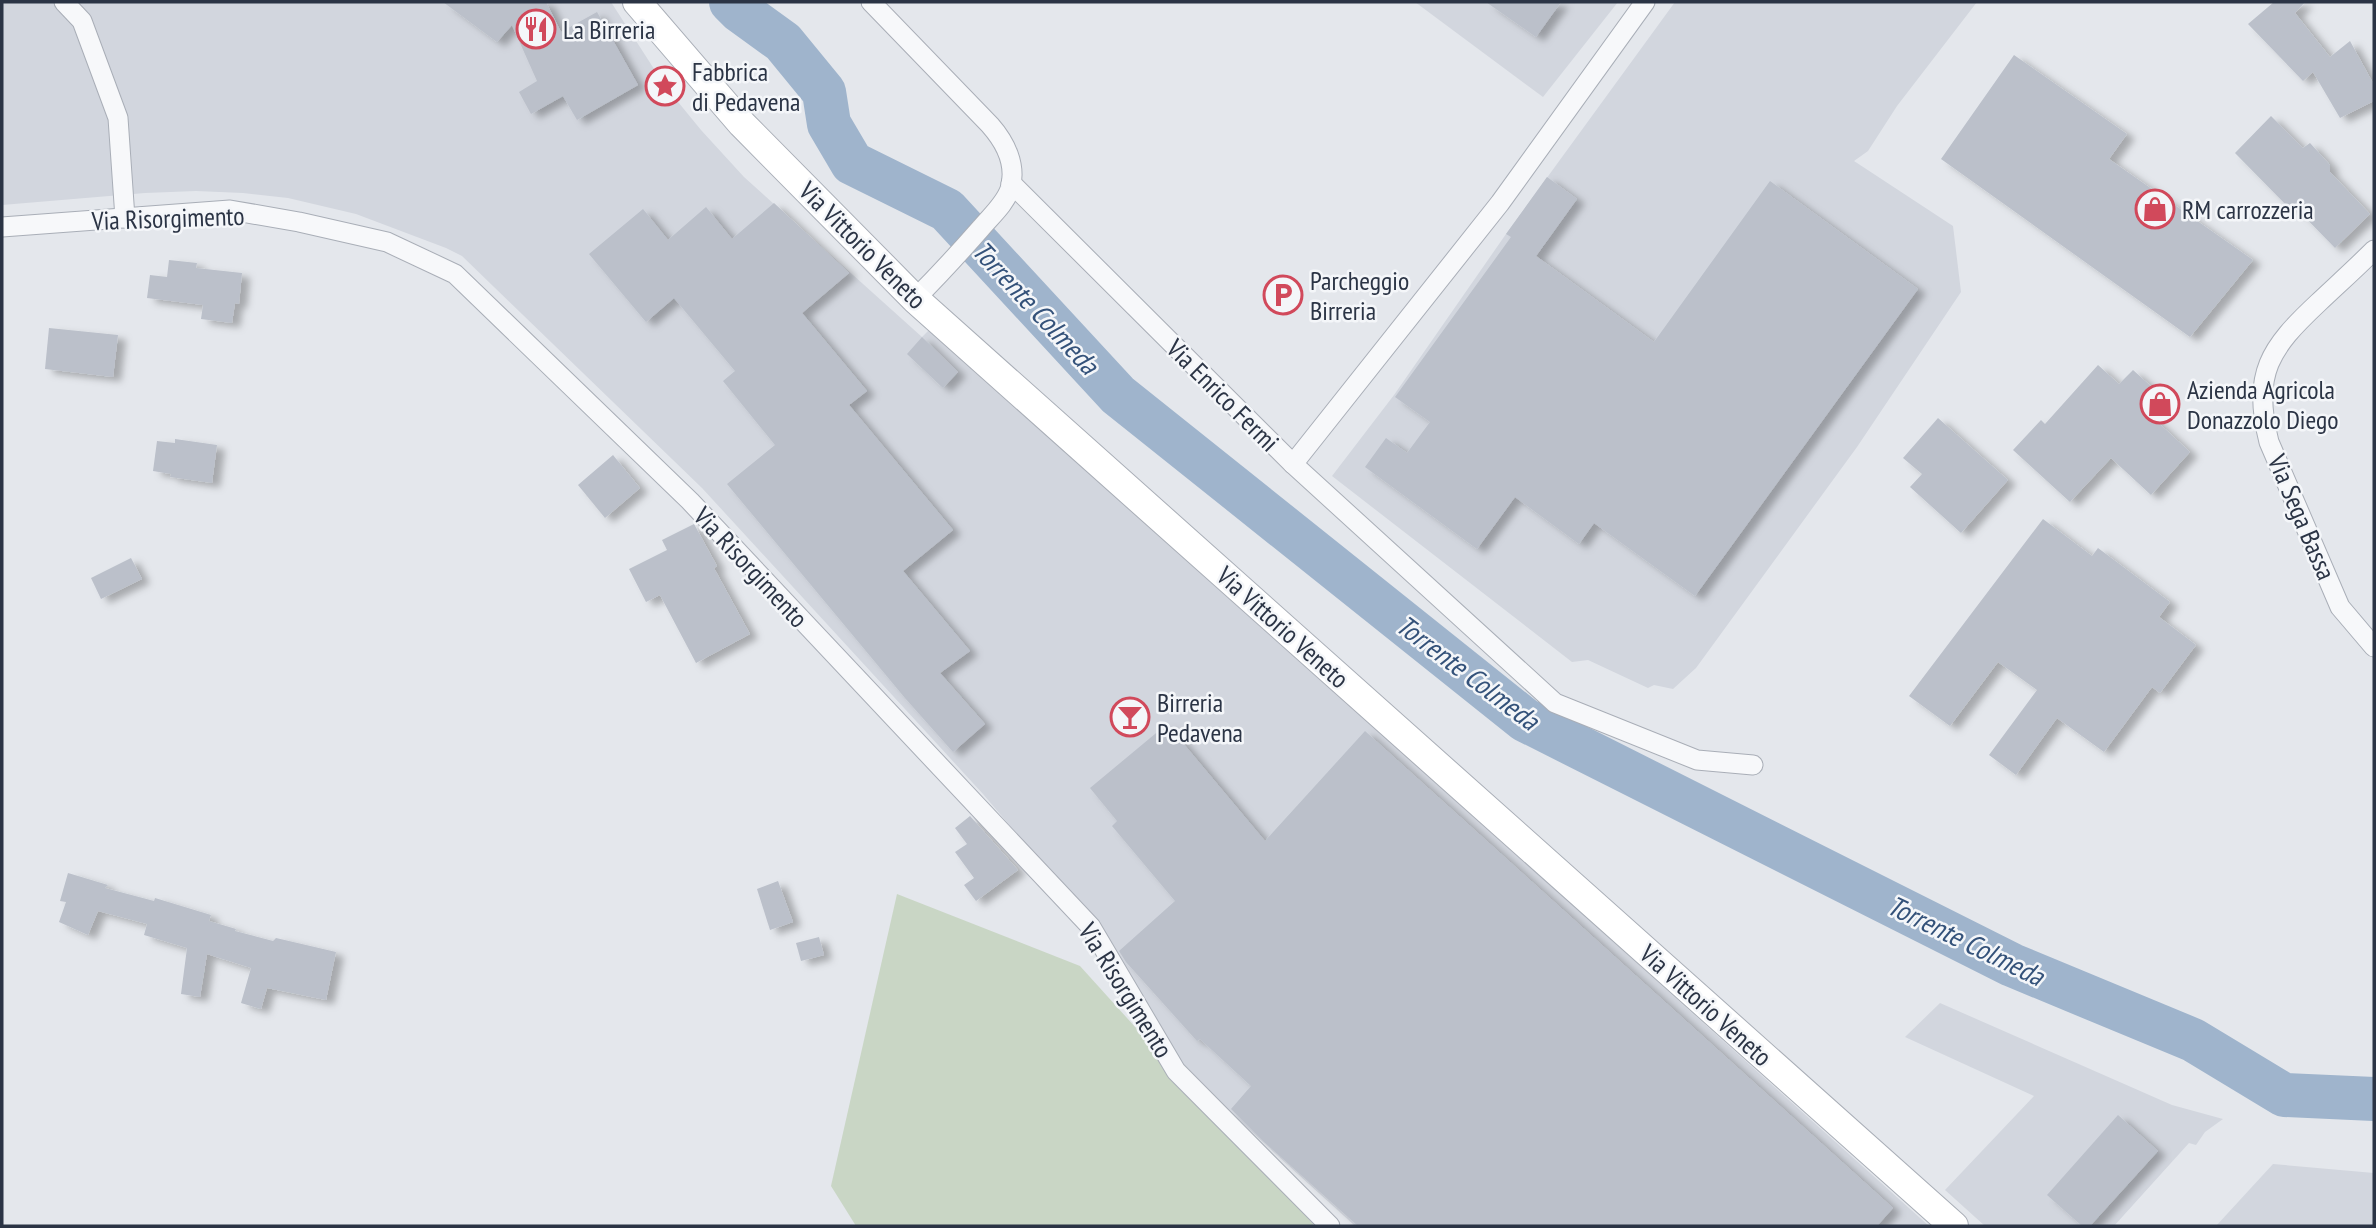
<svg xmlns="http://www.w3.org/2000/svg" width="2376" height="1228" font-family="'PT Sans Narrow',sans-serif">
	<defs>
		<filter id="shadow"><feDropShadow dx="8" dy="4.5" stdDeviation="3.5" flood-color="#0004"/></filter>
	</defs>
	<rect width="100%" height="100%" fill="#e4e7ec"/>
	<g fill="#d2d6de">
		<polygon points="2,2 611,2 665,86 701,130 744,177 922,337 931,328 1929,1226 1355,1226 1162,1050 1028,847 983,794 702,488 462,256 446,248 356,214 288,198 243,193 196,191 145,193 2,205"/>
		<polygon points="1415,2 1618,2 1543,97"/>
		<polygon points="1675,2 1977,2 1897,106 1868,151 1854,161 1953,226 1961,292 1857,447 1696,668 1673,689 1654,685 1648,688 1588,660 1572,662 1332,476 1394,395 1506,234"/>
		<polygon points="1940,1003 2172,1105 2223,1119 2205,1132 2196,1145 2189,1143 2114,1226 1985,1226 1945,1190 2034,1096 1905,1037"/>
		<polygon points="2273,1164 2374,1173 2374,1226 2216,1226"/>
	</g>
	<polygon fill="#c9d6c5" points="897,894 1080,966 1315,1226 856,1226 831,1186"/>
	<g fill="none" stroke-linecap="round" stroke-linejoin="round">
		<polyline stroke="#9fb4cc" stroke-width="44" points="731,2 740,11 783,42 824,92 829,124 852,163 947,210 1118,395 1525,720 2012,965 2193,1040 2284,1095 2374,1099"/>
	</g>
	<g fill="#bbc0ca" filter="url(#shadow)">
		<polygon points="443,2 546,2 561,32 597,12 638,85 577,120 563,96 531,114 519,92 537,81 512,25 497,42"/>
		<polygon points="1486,2 1561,2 1536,37"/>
		<polygon points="2274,2 2305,2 2295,13 2330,57 2350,41 2374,85 2374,101 2340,118 2313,72 2303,81 2248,24"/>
		<polygon points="2014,55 2127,134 2109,159 2253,260 2190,337 1941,159"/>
		<polygon points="2271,116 2303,148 2310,143 2330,165 2330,172 2370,214 2335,248 2293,205 2290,209 2235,153"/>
		<polygon points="1547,177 1577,199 1536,256 1654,342 1770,181 1918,289 1695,596 1594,523 1579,544 1515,497 1477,549 1365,467 1386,438 1407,453 1430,422 1395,397 1511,237 1506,234"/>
		<polygon points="774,203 849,273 802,313 867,391 849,405 953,530 903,571 970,651 940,673 985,724 953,752 905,698 727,484 775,445 723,381 735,371 674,298 646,322 589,254 643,209 668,240 706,207 732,239"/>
		<polygon points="169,260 197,263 196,268 242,273 239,304 235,303 232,323 201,319 203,305 147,298 150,275 167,277"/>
		<polygon points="49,328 118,335 113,377 45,369"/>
		<polygon points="922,337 958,372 943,388 907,354"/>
		<polygon points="2098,365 2119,384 2133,370 2164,398 2150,415 2190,452 2151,495 2111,458 2070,502 2013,450 2041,420 2045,424"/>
		<polygon points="1938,418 2008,480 1961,533 1910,487 1922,474 1903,458"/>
		<polygon points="175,439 217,445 212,483 170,477 171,474 153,471 157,441 175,443"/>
		<polygon points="613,455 640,488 605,518 578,485"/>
		<polygon points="2043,519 2092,556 2098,548 2170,602 2159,617 2196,645 2160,693 2152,687 2104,752 2057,718 2016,775 1989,755 2037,690 1998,662 1950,726 1909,696"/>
		<polygon points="694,524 717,566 714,568 750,634 696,663 660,595 646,602 629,569 667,550 662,540"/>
		<polygon points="131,558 142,579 101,599 91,578"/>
		<polygon points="1167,724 1265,841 1365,731 1893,1208 1877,1226 1358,1226 1263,1141 1231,1109 1251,1086 1200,1039 1197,1041 1126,962 1119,951 1175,901 1112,826 1117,821 1090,788"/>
		<polygon points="970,816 1018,870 976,901 964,885 974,878 955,852 967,844 955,828"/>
		<polygon points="68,873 108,885 105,888 154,901 155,898 211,915 209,921 236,929 235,931 273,941 276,938 336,952 326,1000 267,988 261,1009 241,1003 251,968 207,954 200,997 181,994 187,948 144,935 147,924 98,911 88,935 59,922 66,902 60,901"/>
		<polygon points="778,881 793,922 770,930 757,889"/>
		<polygon points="819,937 824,955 801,961 796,943"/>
		<polygon points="2118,1115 2158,1151 2090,1226 2082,1226 2047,1195"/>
	</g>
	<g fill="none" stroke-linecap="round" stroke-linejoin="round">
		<defs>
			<g id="street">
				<polyline points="64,2 82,21 118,118 125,218"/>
				<path d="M871,2l119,123c15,17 27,40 20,64 -5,15 -19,27 -29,39 -21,24 -43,48 -66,71"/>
				<polyline points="1011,183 1293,464 1555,703 1697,760 1753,765"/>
				<polyline points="2,227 230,210 299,222 387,242 455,274 690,501 1091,927 1176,1071 1330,1226"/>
				<path d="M2374,250c-18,18 -37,35 -56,53 -48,45 -66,70 -49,139l71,165 34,40"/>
				<polyline points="1293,464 1500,203 1645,2"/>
			</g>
			<polyline id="secondary" points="637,2 742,124 915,299 1954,1226"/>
		</defs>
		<use href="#street" stroke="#a9aeb7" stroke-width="21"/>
		<use href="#secondary" stroke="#a9aeb7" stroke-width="30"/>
		<use href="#street" stroke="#f7f8fa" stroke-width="19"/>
		<use href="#secondary" stroke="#fff" stroke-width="28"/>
	</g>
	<defs>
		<symbol id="restaurant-ring" viewBox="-11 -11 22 22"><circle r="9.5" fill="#f4f6f9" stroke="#d1495b" stroke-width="1.5"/><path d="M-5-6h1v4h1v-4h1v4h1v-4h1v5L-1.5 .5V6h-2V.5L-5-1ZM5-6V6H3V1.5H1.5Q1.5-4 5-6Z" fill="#d1495b"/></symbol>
		<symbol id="sight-ring" viewBox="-11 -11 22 22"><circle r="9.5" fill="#f4f6f9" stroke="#d1495b" stroke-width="1.5"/><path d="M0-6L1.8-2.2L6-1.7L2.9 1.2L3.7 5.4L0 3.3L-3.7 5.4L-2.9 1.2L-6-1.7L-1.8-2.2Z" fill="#d1495b"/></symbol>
		<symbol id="shop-ring" viewBox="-11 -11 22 22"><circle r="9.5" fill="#f4f6f9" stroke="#d1495b" stroke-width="1.5"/><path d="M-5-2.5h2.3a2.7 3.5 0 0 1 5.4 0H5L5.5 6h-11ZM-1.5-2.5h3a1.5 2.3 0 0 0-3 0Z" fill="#d1495b"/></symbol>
		<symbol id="parking-ring" viewBox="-11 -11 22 22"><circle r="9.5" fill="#f4f6f9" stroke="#d1495b" stroke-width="1.5"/><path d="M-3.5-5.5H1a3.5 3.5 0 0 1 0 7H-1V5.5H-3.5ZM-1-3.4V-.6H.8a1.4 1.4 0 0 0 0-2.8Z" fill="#d1495b"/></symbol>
		<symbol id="bar-ring" viewBox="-11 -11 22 22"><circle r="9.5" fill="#f4f6f9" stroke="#d1495b" stroke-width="1.5"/><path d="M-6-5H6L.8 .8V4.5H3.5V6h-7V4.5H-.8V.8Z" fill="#d1495b"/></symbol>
	</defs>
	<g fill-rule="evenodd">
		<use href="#restaurant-ring" x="514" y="7" width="44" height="44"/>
		<use href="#sight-ring" x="643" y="64" width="44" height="44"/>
		<use href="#shop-ring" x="2133" y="187" width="44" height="44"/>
		<use href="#parking-ring" x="1261" y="273" width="44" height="44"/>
		<use href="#shop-ring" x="2138" y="382" width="44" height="44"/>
		<use href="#bar-ring" x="1108" y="695" width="44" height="44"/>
	</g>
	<g text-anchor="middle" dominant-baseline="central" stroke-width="5" stroke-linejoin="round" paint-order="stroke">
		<g font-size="26" fill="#2b3445" stroke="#f4f6f9" text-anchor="start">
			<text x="563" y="29">La Birreria</text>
			<text x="692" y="71">Fabbrica<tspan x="692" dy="30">di Pedavena</tspan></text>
			<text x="2182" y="209">RM carrozzeria</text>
			<text x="1310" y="280">Parcheggio<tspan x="1310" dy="30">Birreria</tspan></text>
			<text x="2187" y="389">Azienda Agricola<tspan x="2187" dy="30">Donazzolo Diego</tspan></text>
			<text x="1157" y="702">Birreria<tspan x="1157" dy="30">Pedavena</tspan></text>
		</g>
		<g font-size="26" fill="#2b3445" stroke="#f4f6f9">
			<text transform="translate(168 218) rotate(-2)">Via Risorgimento</text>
			<text transform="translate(863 245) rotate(45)">Via Vittorio Veneto</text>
			<text transform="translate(1223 395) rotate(45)">Via Enrico Fermi</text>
			<text transform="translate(2302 517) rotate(67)">Via Sega Bassa</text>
			<text transform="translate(751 567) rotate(47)">Via Risorgimento</text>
			<text transform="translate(1283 627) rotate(42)">Via Vittorio Veneto</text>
			<text transform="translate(1126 990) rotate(58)">Via Risorgimento</text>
			<text transform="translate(1706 1005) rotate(42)">Via Vittorio Veneto</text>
		</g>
		<g font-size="28" font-style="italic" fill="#34527a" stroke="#f4f6f9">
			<text transform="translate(1036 307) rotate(47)">Torrente Colmeda</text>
			<text transform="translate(1468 672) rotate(37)">Torrente Colmeda</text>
			<text transform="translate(1966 940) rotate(26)">Torrente Colmeda</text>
		</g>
	</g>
	<rect width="2376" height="1228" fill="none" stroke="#2b3445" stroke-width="7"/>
</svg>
